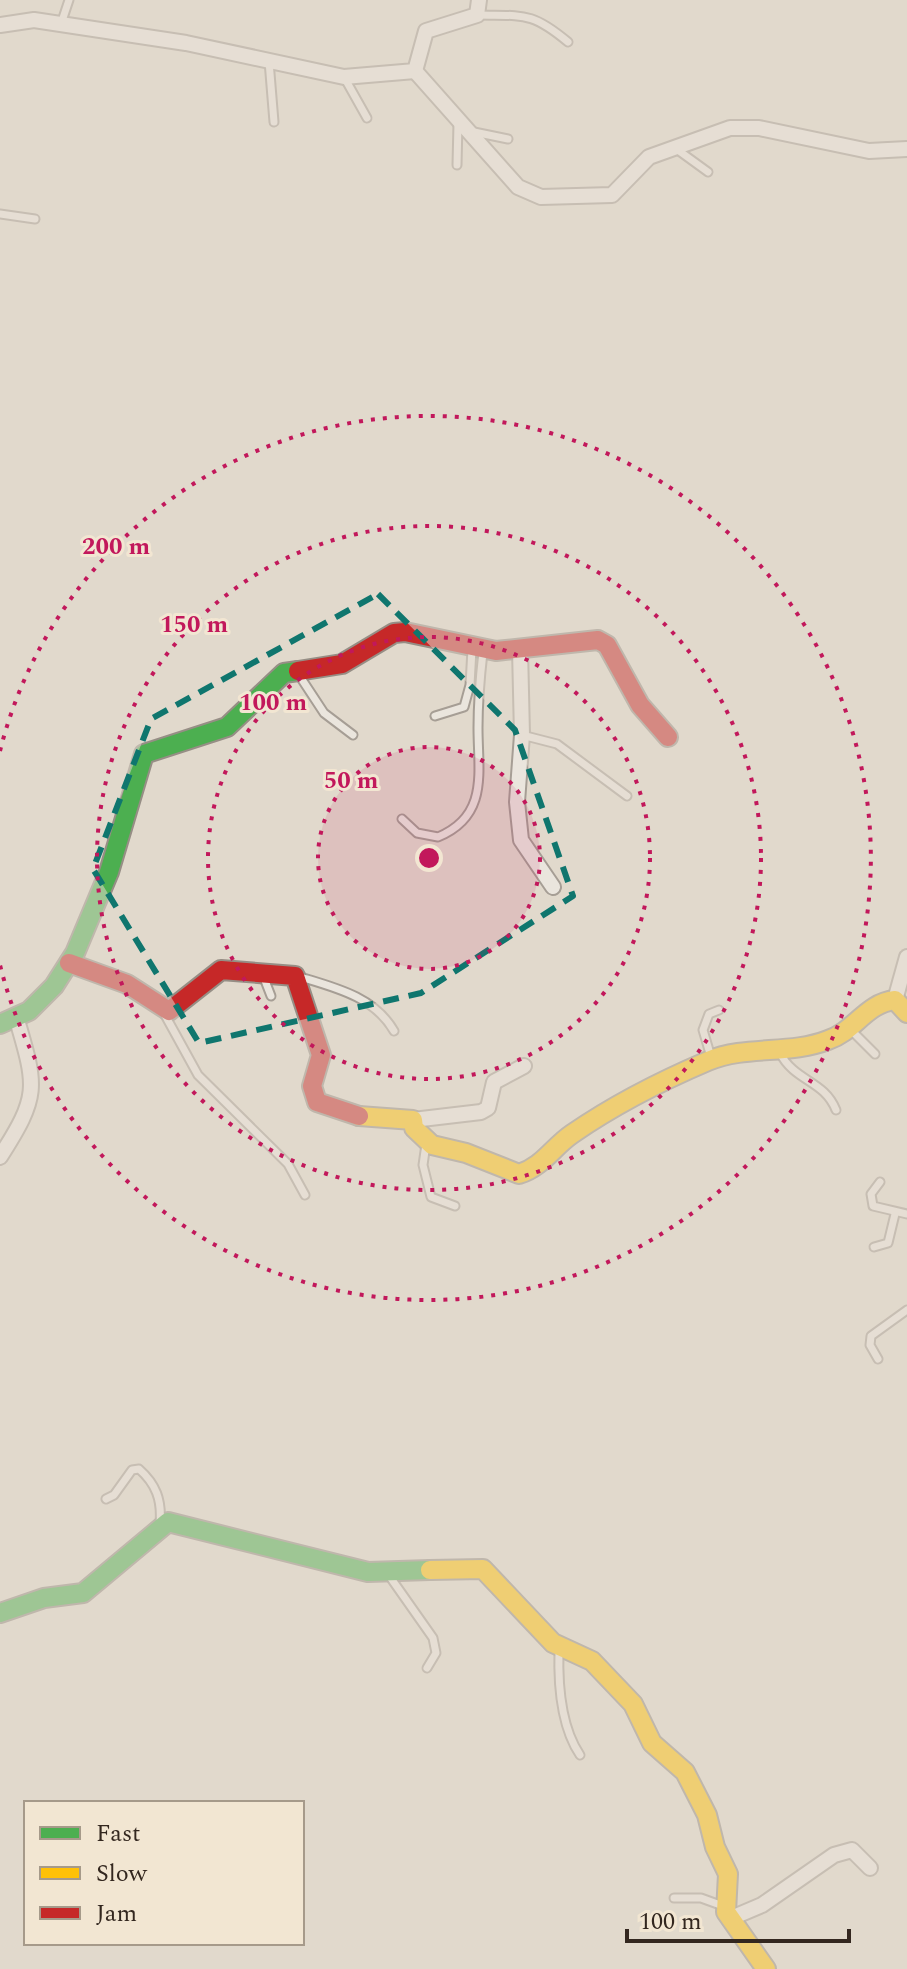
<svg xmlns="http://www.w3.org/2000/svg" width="907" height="1969" font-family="Spectral,serif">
	<rect width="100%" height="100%" fill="#e1d9cc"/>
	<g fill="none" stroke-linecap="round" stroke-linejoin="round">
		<defs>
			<g id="lane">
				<path d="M477,15c46,1 54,-4 91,27"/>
				<polyline points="61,24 69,0"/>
				<polyline points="269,61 274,122"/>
				<polyline points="344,77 367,118"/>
				<polyline points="474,132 508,139"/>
				<polyline points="675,148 708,172"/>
				<polyline points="457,165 458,123"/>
				<polyline points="0,214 35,219"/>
				<polyline points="299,675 324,713 353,735"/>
				<polyline points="435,716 464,707 470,685 472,649"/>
				<polyline points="522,735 557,744 627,796"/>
				<path d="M402,819l15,14 21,4c51,-21 40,-65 40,-109 0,-25 2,-50 5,-76"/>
				<path d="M297,976c36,11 77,20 97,55"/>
				<polyline points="264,978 271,996"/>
				<polyline points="165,1015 198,1075 288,1164 305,1195"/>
				<polyline points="851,1030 875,1054"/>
				<path d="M780,1053c15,29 44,27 56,57"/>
				<polyline points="711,1057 703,1030 709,1014 719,1010"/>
				<polyline points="426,1144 423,1165 431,1197 455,1206"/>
				<polyline points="880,1182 871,1194 873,1206 907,1214"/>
				<polyline points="874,1247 888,1243 895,1214"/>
				<polyline points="878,1359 870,1345 871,1336 907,1310"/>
				<path d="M106,1499l8,-4 18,-25 7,-1c17,15 23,31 21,54"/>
				<polyline points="388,1574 433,1638 436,1653 427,1668"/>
				<path d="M559,1650c-1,33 2,77 21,105"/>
				<polyline points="674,1898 701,1898 723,1906"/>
			</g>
			<g id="street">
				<polyline points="0,25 34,20 186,43 344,77 415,71 426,31 477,15 479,0"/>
				<polyline points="415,71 518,187 541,197 612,195 649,157 730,128 759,128 869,151 907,149"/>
				<polyline points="520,649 522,735 517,802 521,840 553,887"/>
				<polyline points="895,1000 907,957"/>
				<polyline points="413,1120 481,1112 488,1108 494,1082 524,1066"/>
				<path d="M0,1157c39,-61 37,-69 17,-137"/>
				<polyline points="729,1919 762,1905 834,1855 852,1850 870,1868"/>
			</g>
			<g id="fast">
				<polyline points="0,1024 29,1011 54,986 75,953 109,872 144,754 227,727 284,673 298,671"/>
				<polyline points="0,1613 44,1598 83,1593 168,1522 368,1572 430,1570"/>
			</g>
			<g id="slow">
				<path d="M359,1116l54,4 1,8 18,17 34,8 53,21c23,-7 34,-27 53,-40 42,-29 89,-53 136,-73 38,-16 82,-6 120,-21 27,-9 38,-37 67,-40l12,13"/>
				<polyline points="430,1570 483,1569 553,1643 592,1661 633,1704 652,1743 685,1772 707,1815 715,1847 728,1874 726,1912 766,1969"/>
			</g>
			<g id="jam">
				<polyline points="298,671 342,664 394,633 405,632 496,651 598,640 607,645 640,705 668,737"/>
				<polyline points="69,963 127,984 169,1011 221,970 295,976 321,1055 312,1086 317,1102 359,1116"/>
			</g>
		</defs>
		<use href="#lane" stroke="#a69e95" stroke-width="11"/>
		<use href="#street" stroke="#a69e95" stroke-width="18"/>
		<use href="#fast" stroke="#968e85" stroke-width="22"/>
		<use href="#slow" stroke="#968e85" stroke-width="22"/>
		<use href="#jam" stroke="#968e85" stroke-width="22"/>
		<use href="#lane" stroke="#eae5dd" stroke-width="7"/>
		<use href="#street" stroke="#eae5dd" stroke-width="14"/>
		<use href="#fast" stroke="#4caf50" stroke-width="18"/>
		<use href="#slow" stroke="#ffc107" stroke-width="18"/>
		<use href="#jam" stroke="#c62828" stroke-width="18"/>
	</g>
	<path d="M0 0H907V1969H0ZM378,594l137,136 58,166 -152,97 -222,50 -106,-174 58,-150z" fill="#e1d9cc" fill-opacity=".55" fill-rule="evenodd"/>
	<path fill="none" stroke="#0f766e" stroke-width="6" stroke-dasharray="16 10" stroke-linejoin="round" d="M378,594l137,136 58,166 -152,97 -222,50 -106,-174 58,-150z"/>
	<circle cx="429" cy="858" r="111" fill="#c2185b" fill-opacity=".12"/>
	<g fill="none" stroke="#c2185b" stroke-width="4" stroke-dasharray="4 8">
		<circle cx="429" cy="858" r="111"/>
		<circle cx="429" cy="858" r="221"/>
		<circle cx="429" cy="858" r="332"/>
		<path d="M0 751A442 442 0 1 1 0 965"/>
	</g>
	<circle cx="429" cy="858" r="12" fill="#c2185b" stroke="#f2e6d2" stroke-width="4"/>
	<g font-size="24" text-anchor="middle" font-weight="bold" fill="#c2185b" stroke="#f2e6d2" stroke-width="6" stroke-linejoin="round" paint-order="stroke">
		<text x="116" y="554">200 m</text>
		<text x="194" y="632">150 m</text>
		<text x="273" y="710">100 m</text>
		<text x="351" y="788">50 m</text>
	</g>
	<rect x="24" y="1801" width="280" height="144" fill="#f2e6d2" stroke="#a69a8a" stroke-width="2"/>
	<rect x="40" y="1827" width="40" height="12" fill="#4caf50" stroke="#a69a8a" stroke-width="2"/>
	<text x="96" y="1841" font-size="24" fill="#33271f">Fast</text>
	<rect x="40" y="1867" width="40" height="12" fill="#ffc107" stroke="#a69a8a" stroke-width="2"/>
	<text x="96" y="1881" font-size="24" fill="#33271f">Slow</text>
	<rect x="40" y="1907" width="40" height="12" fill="#c62828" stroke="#a69a8a" stroke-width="2"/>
	<text x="96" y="1921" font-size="24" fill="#33271f">Jam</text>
	<path d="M627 1929v12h222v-12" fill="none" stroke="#33271f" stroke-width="4"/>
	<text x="639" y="1929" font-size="24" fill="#33271f" stroke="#f2e6d2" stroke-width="6" paint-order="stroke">100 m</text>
</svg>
